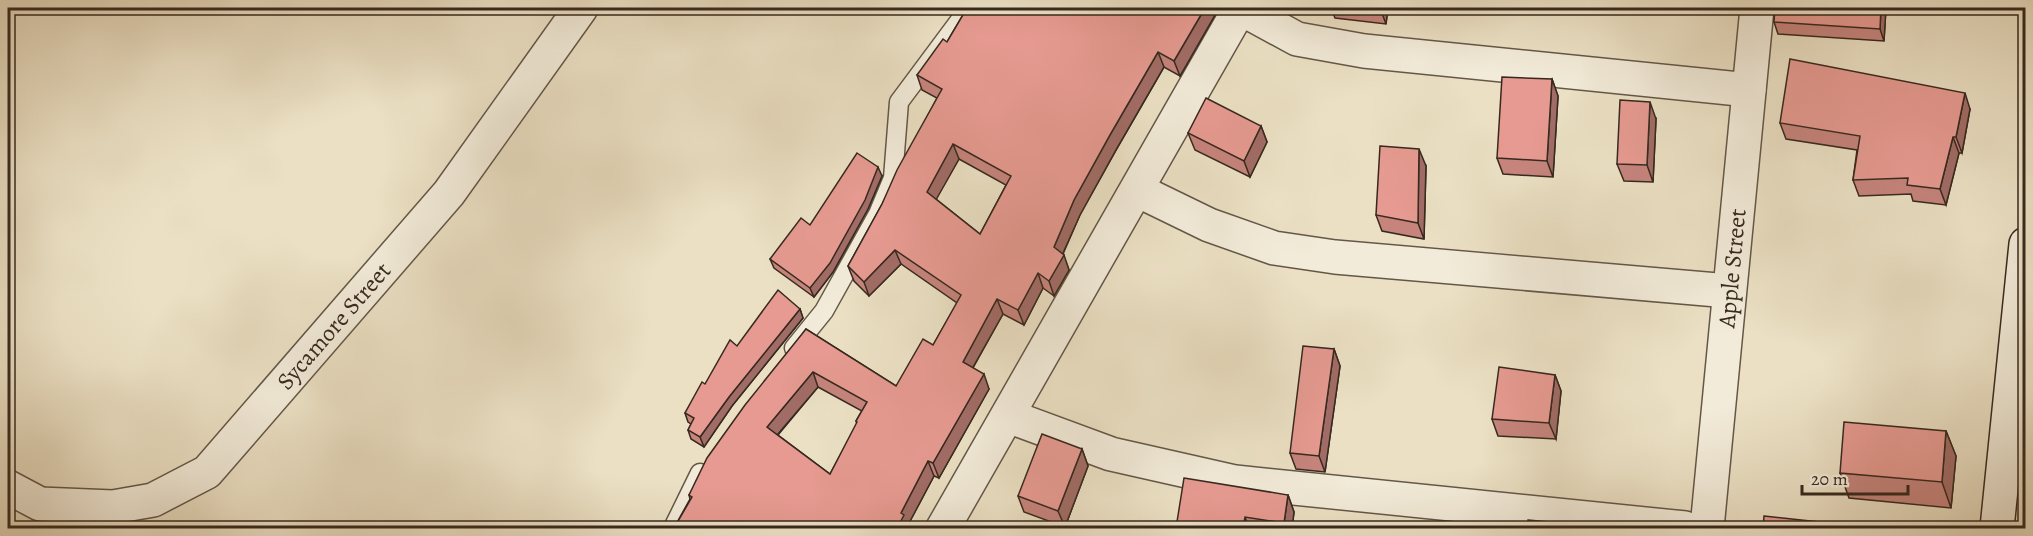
<svg xmlns="http://www.w3.org/2000/svg" width="2033" height="536" font-family="Alegreya,serif">
	<rect width="100%" height="100%" fill="#ebe0c4"/>
	<filter id="stains"><feTurbulence type="fractalNoise" baseFrequency=".00333" numOctaves="4"/><feColorMatrix values="0 0 0 0 .2 0 0 0 0 .09 0 0 0 0 .02 0 0 0 .5 -.17"/></filter>
	<radialGradient id="worn" r=".72"><stop offset=".6" stop-color="#630" stop-opacity="0"/><stop offset="1" stop-color="#630" stop-opacity=".3"/></radialGradient>
	<g fill="none" stroke-linecap="round" stroke-linejoin="round">
		<defs>
			<g id="service">
				<polyline points="794,348 824,311 878,214 893,178 899,102 969,8"/>
				<polyline points="673,528 700,473"/>
			</g>
			<g id="minor">
				<polyline points="1137,190 1209,225 1274,248 1335,257 1729,291"/>
				<polyline points="1008,416 1111,454 1235,482 1685,528"/>
				<path id="s1" d="M8,487l32,17 73,3 40,-7 54,-28 242,-279 132,-185"/>
				<polyline points="943,528 1240,8 1297,39 1364,51 1749,90"/>
				<path id="s2" d="M1707,528l50,-520"/>
			</g>
			<polyline id="secondary" points="1997,528 2026,244"/>
		</defs>
		<use href="#service" stroke="#645748" stroke-width="21"/>
		<use href="#minor" stroke="#645748" stroke-width="36"/>
		<use href="#secondary" stroke="#37291f" stroke-width="36"/>
		<use href="#service" stroke="#f2ebd9" stroke-width="18"/>
		<use href="#minor" stroke="#f2ebd9" stroke-width="33"/>
		<use href="#secondary" stroke="#f2ebd9" stroke-width="33"/>
	</g>
	<g fill="#c6847d" stroke="#37291f" stroke-width="1.5" fill-rule="evenodd">
		<path d="M967,8h252l-39,68 -16,-9 -48,83 -36,65 -17,39 6,16 -15,26 -11,-8 -19,37 -21,-11 -30,54 16,21 -50,89 -5,-2 -26,49 1,3h-235l16,-29 -1,-4 117,-166 90,57 37,-41 24,-42 -56,-39 -32,32 -15,-15 -6,-15 34,-62 55,-106 -15,-8 -5,-15 30,-33zM959,159l47,26 -26,49 -44,-35zM818,387l44,24 -6,10 1,3 -27,50 -52,-39z"/>
		<polygon points="1331,8 1388,8 1386,24 1335,18"/>
		<polygon points="1775,8 1886,8 1884,41 1778,34 1774,22"/>
		<polygon points="1552,79 1558,96 1553,177 1503,174 1497,158"/>
		<polygon points="1970,109 1962,153 1959,153 1946,205 1913,201 1911,194 1859,196 1853,180 1857,150 1786,139 1780,123"/>
		<polygon points="1656,119 1653,182 1624,181 1617,164"/>
		<polygon points="1261,126 1267,142 1250,177 1195,150 1188,133"/>
		<polygon points="1426,166 1424,239 1382,231 1376,215"/>
		<polygon points="882,176 868,209 833,272 814,297 774,268 770,259 810,225"/>
		<polygon points="800,309 803,318 732,406 704,447 691,439 688,430 691,424 688,422 685,413 705,384 737,346"/>
		<polygon points="1334,349 1340,366 1325,472 1296,469 1290,453"/>
		<polygon points="1555,375 1561,391 1556,439 1498,436 1492,419"/>
		<polygon points="1946,431 1956,456 1951,508 1849,498 1840,473"/>
		<polygon points="1082,449 1088,466 1065,527 1024,512 1018,496"/>
		<polygon points="1288,495 1294,512 1292,528 1176,528"/>
	</g>
	<g fill="#a16c66" stroke="#37291f" stroke-width="1.5">
		<polygon points="1205,8 1219,8 1180,76 1174,61"/>
		<polygon points="1380,8 1388,8 1386,24"/>
		<polygon points="1881,8 1886,8 1884,41 1880,29"/>
		<polygon points="1158,52 1164,67 1116,150 1080,215 1059,262 1054,247 1074,200 1110,135"/>
		<polygon points="1552,79 1558,96 1553,177 1547,161"/>
		<polygon points="1965,93 1970,109 1962,153 1956,137"/>
		<polygon points="1650,102 1656,119 1653,182 1647,165"/>
		<polygon points="1261,126 1267,142 1250,177 1244,161"/>
		<polygon points="1953,137 1959,153 1946,205 1940,189"/>
		<polygon points="953,144 959,159 932,207 927,192"/>
		<polygon points="1419,149 1426,166 1424,239 1418,223"/>
		<polygon points="878,167 882,176 868,209 833,272 814,297 810,288"/>
		<polygon points="895,250 901,264 869,296 864,282"/>
		<polygon points="1064,255 1069,270 1054,296 1049,281"/>
		<polygon points="1038,273 1043,288 1024,325 1018,310"/>
		<polygon points="997,299 1003,314 968,376 963,362"/>
		<polygon points="800,309 803,318 732,406 704,447 700,437 729,397"/>
		<polygon points="1334,349 1340,366 1325,472 1319,456"/>
		<polygon points="813,372 818,387 772,441 767,427"/>
		<polygon points="984,374 989,389 939,478 933,463"/>
		<polygon points="1555,375 1561,391 1556,439 1549,423"/>
		<polygon points="1946,431 1956,456 1951,508 1942,482"/>
		<polygon points="1082,449 1088,466 1065,527 1058,511"/>
		<polygon points="928,461 934,476 908,525 909,528 897,528 901,513"/>
		<polygon points="1288,495 1294,512 1292,528 1286,528 1284,523"/>
		<polygon points="1245,517 1249,528 1243,528"/>
	</g>
	<g fill="#e69a91" stroke="#37291f" stroke-width="1.5" fill-rule="evenodd">
		<path d="M967,8h238l-31,53 -16,-9 -48,83 -36,65 -20,47 10,8 -15,26 -11,-8 -20,37 -21,-11 -34,63 21,12 -51,89 -5,-2 -27,52 3,2 -7,13h-223l18,-31 -3,-2 18,-37 38,-53 61,-76 90,57 27,-47 10,6 28,-50 -66,-45 -31,32 -16,-16 34,-62 15,-34 45,-81 -25,-14 26,-36 4,3zM953,144l58,32 -31,58 -53,-42zM813,372l54,30 -11,19 1,1 -27,52 -63,-47z"/>
		<polygon points="1775,8 1881,8 1880,29 1774,22"/>
		<polygon points="1790,59 1965,93 1956,137 1953,137 1940,189 1907,185 1908,178 1853,180 1860,136 1780,123"/>
		<polygon points="1502,77 1552,79 1547,161 1497,158"/>
		<polygon points="1206,98 1261,126 1244,161 1188,133"/>
		<polygon points="1620,100 1650,102 1647,165 1617,164"/>
		<polygon points="1380,146 1419,149 1418,223 1376,215"/>
		<polygon points="857,153 878,167 865,200 830,263 810,288 770,259 801,218 810,225"/>
		<polygon points="778,290 800,309 729,397 700,437 688,430 694,418 685,413 702,382 705,384 730,340 737,346"/>
		<polygon points="1303,346 1334,349 1319,456 1290,453"/>
		<polygon points="1499,367 1555,375 1549,423 1492,419"/>
		<polygon points="1844,422 1946,431 1942,482 1840,473"/>
		<polygon points="1042,434 1082,449 1058,511 1018,496"/>
		<polygon points="1184,478 1288,495 1284,523 1245,517 1243,528 1176,528"/>
		<polygon points="1764,516 1819,522 1818,528 1763,528"/>
		<polygon points="1528,520 1615,528 1527,528"/>
		<polygon points="1340,523 1383,528 1340,528"/>
	</g>
	<g text-anchor="middle" dominant-baseline="central" stroke-width="4.5" stroke-linejoin="round" paint-order="stroke">
		<g font-size="24" fill="#37291f" stroke="#f2ebd9">
			<text stroke="none"><textPath href="#s2" startOffset="261">Apple Street</textPath></text>
			<text stroke="none"><textPath href="#s1" startOffset="404">Sycamore Street</textPath></text>
		</g>
	</g>
	<rect width="2033" height="536" fill="none" stroke="#ebe0c4" stroke-width="30"/>
	<rect x="9" y="9" width="2015" height="518" fill="none" stroke="#37291f" stroke-width="3"/>
	<rect x="15" y="15" width="2003" height="506" fill="none" stroke="#37291f" stroke-width="1.5"/>
	<path d="M1802 485v9h106v-9" fill="none" stroke="#37291f" stroke-width="3"/>
	<text x="1811" y="485" font-size="18" fill="#37291f" stroke="#f2ebd9" stroke-width="4.5" paint-order="stroke">20 m</text>
	<rect width="100%" height="100%" filter="url(#stains)"/>
	<rect width="100%" height="100%" fill="url(#worn)"/>
</svg>
